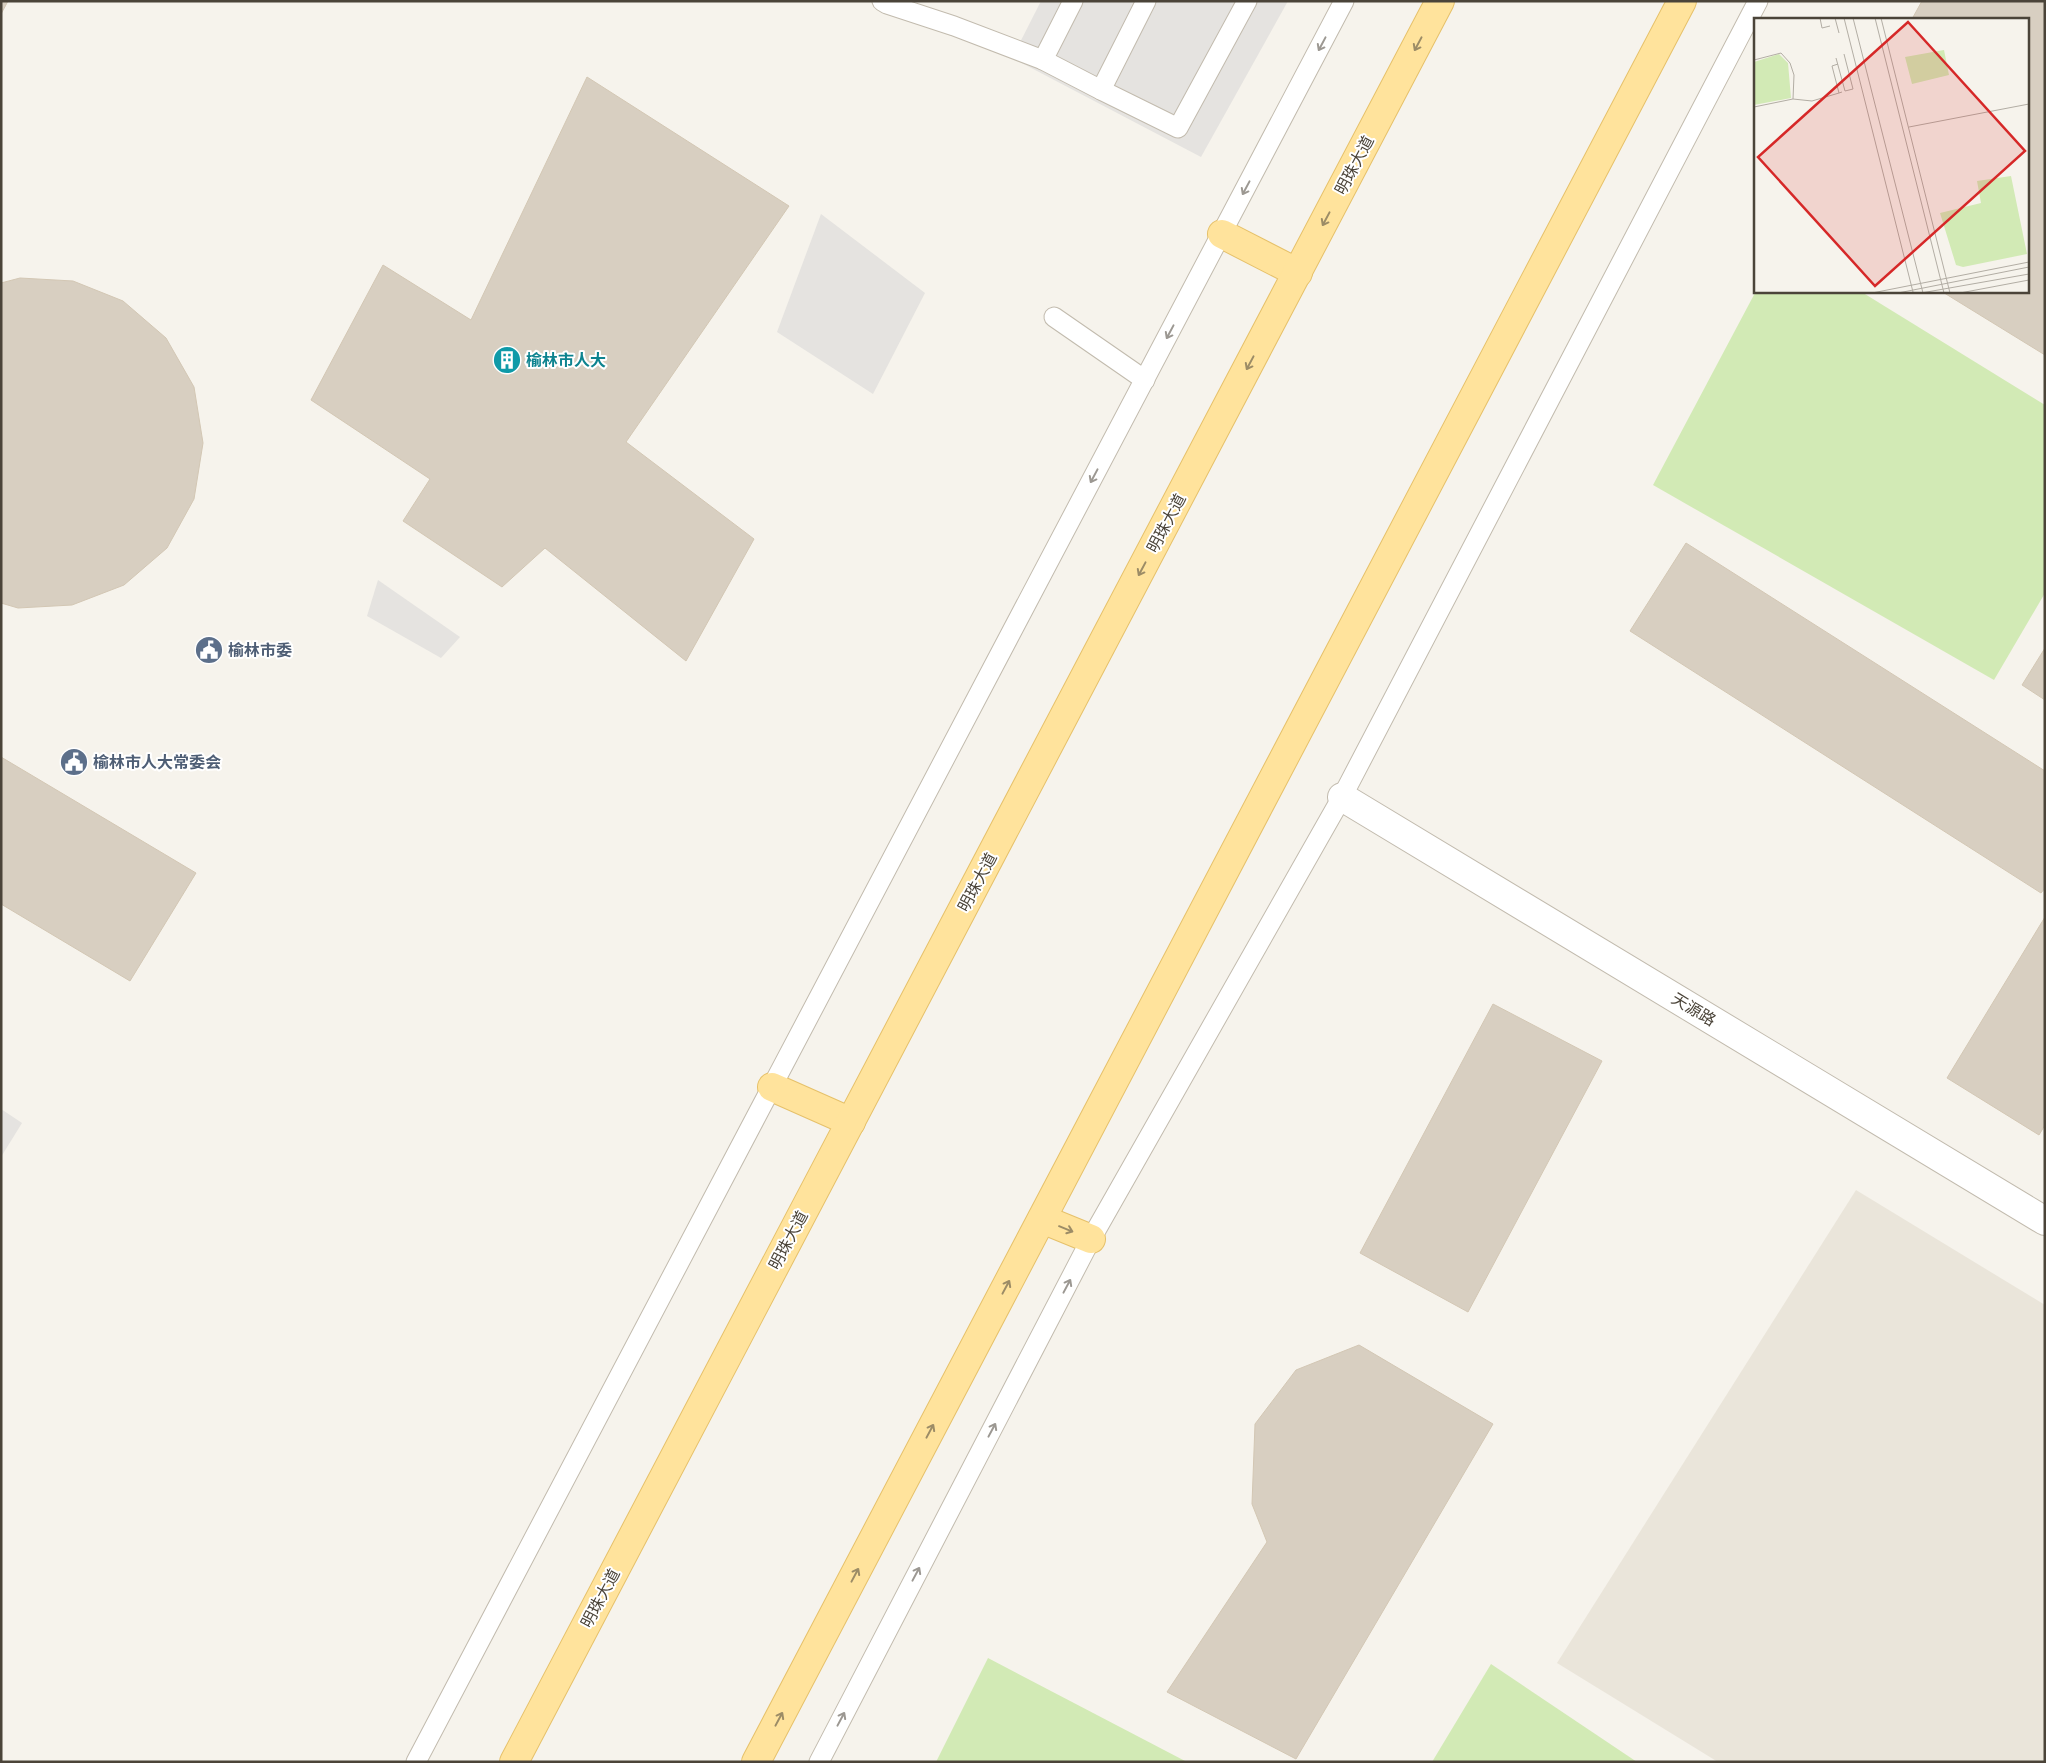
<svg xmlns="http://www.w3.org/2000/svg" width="2046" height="1763" font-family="Inter,'Noto Sans SC',sans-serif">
	<rect width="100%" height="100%" fill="#f6f3ec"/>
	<polygon fill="#eae5da" points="1856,1190 2045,1305 2045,1762 1718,1762 1557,1663"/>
	<g fill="#d2eab5">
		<polygon points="1756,291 1860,291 2045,405 2045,593 1994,680 1653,485"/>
		<polygon points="988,1658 1187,1762 936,1762"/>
		<polygon points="1491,1664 1637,1762 1432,1762"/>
	</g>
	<g fill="#e5e3e0">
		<polygon points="1041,1 1288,1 1201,157 1012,58"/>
		<polygon points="821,214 925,293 873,394 777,332"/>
		<polygon points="378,580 460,637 441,658 367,616"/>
		<polygon points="1,1109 22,1123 1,1157"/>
	</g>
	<g fill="#d8cfc1" stroke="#d3c7b4">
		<polygon points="1,1 8,1 1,14"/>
		<polygon points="1922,1 2045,1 2045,355 1941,291 2027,291 2027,19 1912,19"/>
		<polygon points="587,77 789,206 626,442 754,539 686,661 545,548 502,587 403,521 430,479 311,400 383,265 471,320"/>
		<polygon points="20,278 73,281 123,301 166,338 194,387 203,443 194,499 167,548 124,585 72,605 18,608 1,603 1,283"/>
		<polygon points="1686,543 2045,771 2045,888 2041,893 1630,631"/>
		<polygon points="2045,648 2045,700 2022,685"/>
		<polygon points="1,757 196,873 130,981 1,904"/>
		<polygon points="2045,917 2045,1125 2039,1135 1947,1078"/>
		<polygon points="1493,1004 1602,1061 1468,1312 1360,1253"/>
		<polygon points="1359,1345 1493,1424 1296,1759 1167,1692 1267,1542 1252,1504 1255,1424 1296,1370"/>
	</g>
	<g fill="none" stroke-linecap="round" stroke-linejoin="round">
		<defs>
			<g id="lane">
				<polyline points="882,1 887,4 954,26 1043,60"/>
				<polyline points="1073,1 1043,60 1101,90"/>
				<polyline points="1146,1 1101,90 1178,128 1247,1"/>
				<polyline points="1054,317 1145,380"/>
				<polyline points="416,1762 1344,1"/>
				<polyline points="819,1762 1091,1239 1342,797 1758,1"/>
			</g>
			<polyline id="street" points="1342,797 2045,1221"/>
			<g id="primary">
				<polyline points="1222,234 1298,273"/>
				<polyline points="772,1087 851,1122"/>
				<polyline points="1042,1219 1091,1239"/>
				<polyline points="514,1762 1440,1"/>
				<polyline points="756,1762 1682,1"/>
			</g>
		</defs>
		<use href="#lane" stroke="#c2bbae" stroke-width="21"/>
		<use href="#street" stroke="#c2bbae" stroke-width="30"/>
		<use href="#primary" stroke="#e6c16a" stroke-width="30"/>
		<use href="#lane" stroke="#fff" stroke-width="19"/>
		<use href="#street" stroke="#fff" stroke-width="28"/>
		<use href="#primary" stroke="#ffe39c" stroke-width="28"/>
	</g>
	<defs><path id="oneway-shaft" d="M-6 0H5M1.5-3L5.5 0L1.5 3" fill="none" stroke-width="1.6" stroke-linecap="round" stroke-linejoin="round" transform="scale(1.25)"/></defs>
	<g stroke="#9c9892">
		<use href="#oneway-shaft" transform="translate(1322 44) rotate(118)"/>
		<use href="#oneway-shaft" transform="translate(1246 188) rotate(118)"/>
		<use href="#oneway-shaft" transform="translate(1170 332) rotate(118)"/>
		<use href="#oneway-shaft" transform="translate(1094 476) rotate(118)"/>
		<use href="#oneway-shaft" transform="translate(1067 1286) rotate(-62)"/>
		<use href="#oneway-shaft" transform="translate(992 1430) rotate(-62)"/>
		<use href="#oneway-shaft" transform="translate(916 1574) rotate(-62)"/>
		<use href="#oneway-shaft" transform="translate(841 1719) rotate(-62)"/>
	</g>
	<g stroke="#9c8c66">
		<use href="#oneway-shaft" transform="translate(1418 44) rotate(118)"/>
		<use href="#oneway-shaft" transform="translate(1326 219) rotate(118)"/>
		<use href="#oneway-shaft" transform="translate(1250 363) rotate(118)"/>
		<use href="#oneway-shaft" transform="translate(1142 569) rotate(118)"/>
		<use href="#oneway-shaft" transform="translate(1066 1229) rotate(22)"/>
		<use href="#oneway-shaft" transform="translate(1006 1287) rotate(-62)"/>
		<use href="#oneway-shaft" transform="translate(930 1431) rotate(-62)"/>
		<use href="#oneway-shaft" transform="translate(855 1575) rotate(-62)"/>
		<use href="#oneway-shaft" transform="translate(779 1719) rotate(-62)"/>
	</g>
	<defs>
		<symbol id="building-disc" viewBox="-11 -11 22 22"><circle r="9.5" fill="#0f9aa8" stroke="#fff"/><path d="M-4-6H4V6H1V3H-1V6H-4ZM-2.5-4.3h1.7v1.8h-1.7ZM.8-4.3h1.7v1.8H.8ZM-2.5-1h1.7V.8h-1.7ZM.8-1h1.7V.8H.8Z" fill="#fff"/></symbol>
		<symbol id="civic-disc" viewBox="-11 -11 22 22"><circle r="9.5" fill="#5c6f8a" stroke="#fff"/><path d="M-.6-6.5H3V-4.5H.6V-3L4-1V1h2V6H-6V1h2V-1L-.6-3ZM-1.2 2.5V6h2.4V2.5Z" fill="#fff"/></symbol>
	</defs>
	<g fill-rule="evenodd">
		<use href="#building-disc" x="491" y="344" width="32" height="32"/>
		<use href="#civic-disc" x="193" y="634" width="32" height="32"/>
		<use href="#civic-disc" x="58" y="746" width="32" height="32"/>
	</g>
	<g text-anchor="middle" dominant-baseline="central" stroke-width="4" stroke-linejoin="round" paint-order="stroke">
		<g font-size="16" fill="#4b4439" stroke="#fff">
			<text transform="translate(1354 165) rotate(-62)">明珠大道</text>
			<text transform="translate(1166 523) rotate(-62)">明珠大道</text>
			<text transform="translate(977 882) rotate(-62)">明珠大道</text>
			<text transform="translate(1694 1009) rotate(31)">天源路</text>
			<text transform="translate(788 1240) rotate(-62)">明珠大道</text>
			<text transform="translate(600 1598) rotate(-62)">明珠大道</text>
		</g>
		<g font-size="16" font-weight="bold" fill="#0d838f" stroke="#fff" text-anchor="start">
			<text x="526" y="360">榆林市人大</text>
		</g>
		<g font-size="16" font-weight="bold" fill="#4e5e75" stroke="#fff" text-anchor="start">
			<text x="228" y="650">榆林市委</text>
			<text x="93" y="762">榆林市人大常委会</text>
		</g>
	</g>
	<g transform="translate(1754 18)">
		<rect width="275" height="275" fill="#f6f3ec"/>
		<path d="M190,32l5,25 -37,9 -7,-27zM25,36l9,9 3,35 -37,7v-43zM257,158l16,78 -64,13 -7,-2 -16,-52 41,-10 -4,-22z" fill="#d2eab5"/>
		<path fill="none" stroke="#b2ada4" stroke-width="1" d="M66,0l2,10 8,-2M81,0l4,15M90,0l69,274M99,0l70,275M121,0l69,275M127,0l69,275M82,40l9,33 8,-2 -9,-35M0,42l27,-7 9,10 4,12 -1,24 19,2 27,-8M84,46l-6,2 7,27 3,-1M0,89l39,-8M155,109l120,-23M118,275l157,-31M144,275l131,-26M167,275l108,-19M206,275l69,-13"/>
		<path fill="#d62828" fill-opacity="0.15" stroke="#d62828" stroke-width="2.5" d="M154,4l117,129 -150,135 -117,-129z"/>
		<rect width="275" height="275" fill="none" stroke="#4b4439" stroke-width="2.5"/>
	</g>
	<rect width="2046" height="1763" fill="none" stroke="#4b4439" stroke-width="5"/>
</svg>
